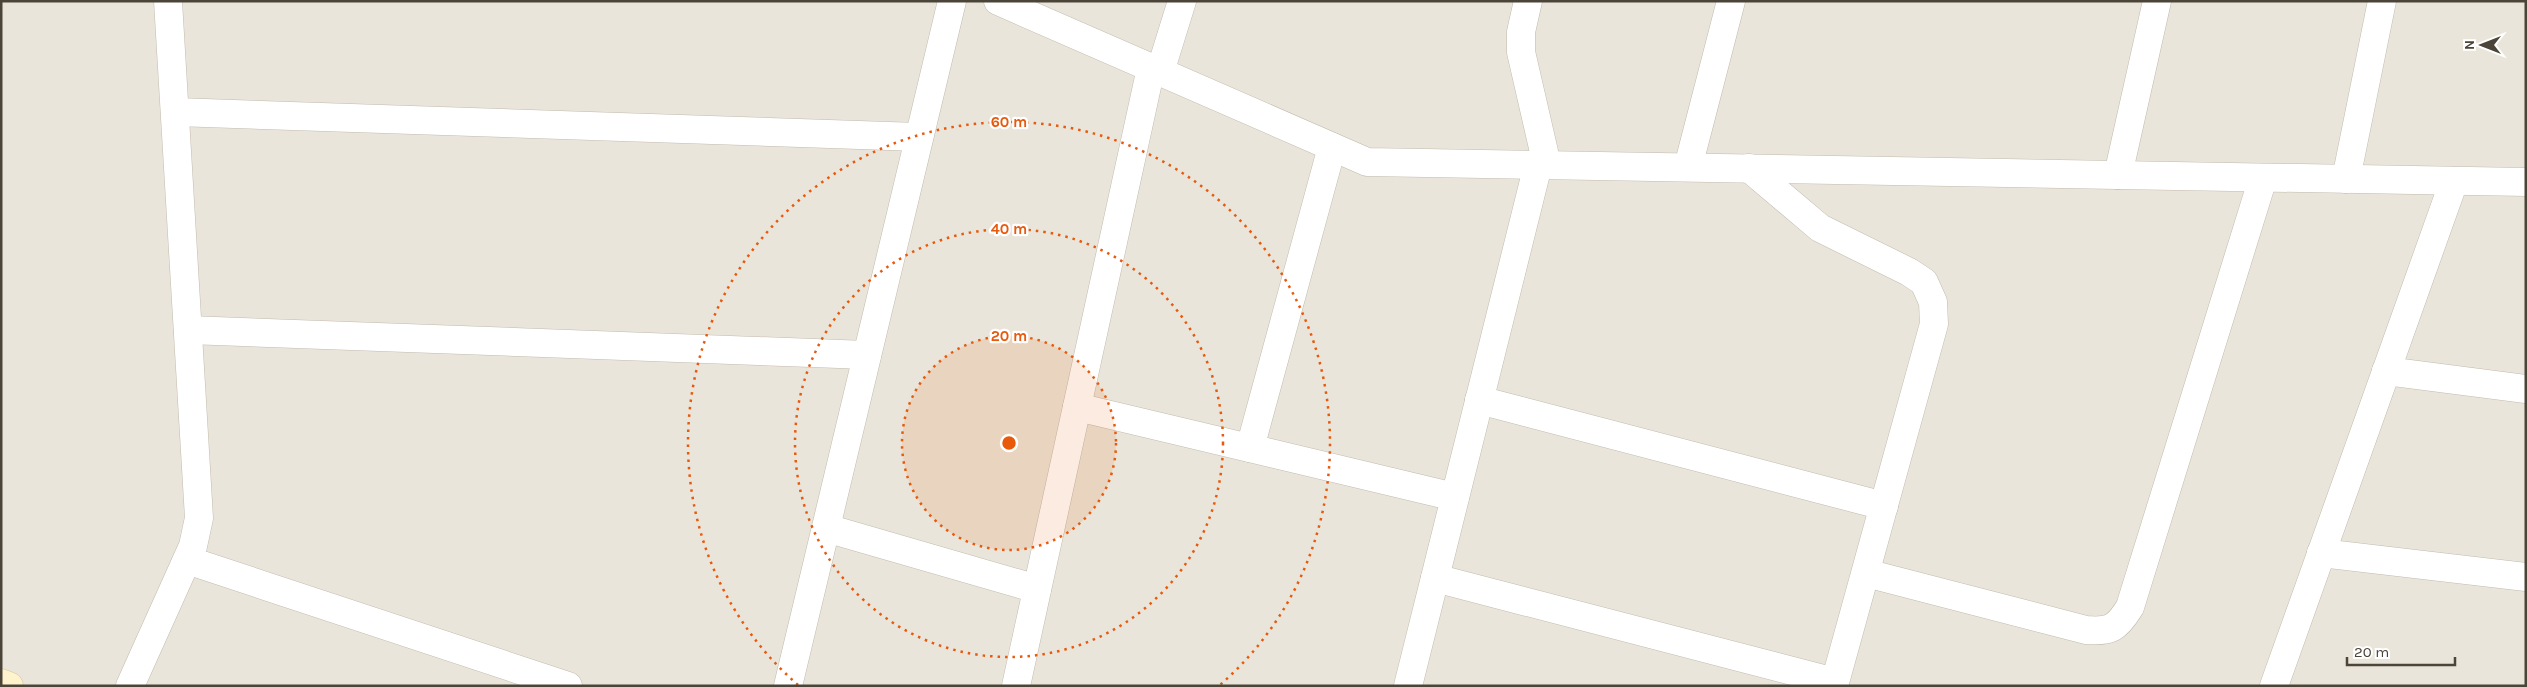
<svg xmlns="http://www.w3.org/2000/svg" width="2527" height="687" font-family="Karla,sans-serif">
	<rect width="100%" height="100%" fill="#f6f3ec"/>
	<rect fill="#eae5da" x="1" y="1" width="2525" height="685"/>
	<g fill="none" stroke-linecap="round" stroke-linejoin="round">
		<defs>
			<g id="street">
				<polyline points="998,1 1367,162 2526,182"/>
				<polyline points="1528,1 1521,32 1521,52 1547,165"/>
				<polyline points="1160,72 1182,1"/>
				<polyline points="175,112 919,137"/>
				<polyline points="1688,167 1731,1"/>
				<polyline points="1749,168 1820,228 1909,272 1924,282 1933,302 1934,324 1834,686"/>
				<polyline points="2118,175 2157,1"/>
				<polyline points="2346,179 2382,1"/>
				<polyline points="188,330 867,355"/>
				<polyline points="2386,371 2526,389"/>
				<polyline points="1479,400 1884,506"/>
				<polyline points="1077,407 1455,497"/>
				<polyline points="1250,448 1332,147"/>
				<polyline points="826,528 1037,589"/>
				<polyline points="2321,553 2526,577"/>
				<polyline points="187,560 568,686"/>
				<path d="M1866,573l220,57c25,2 31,-2 44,-23l133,-429"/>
				<polyline points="1435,578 1835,682"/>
				<polyline points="130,686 193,546 199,518 168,1"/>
				<polyline points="788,686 952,1"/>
				<polyline points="1016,686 1151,68"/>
				<polyline points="1408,686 1538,165"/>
				<polyline points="2274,686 2454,181"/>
			</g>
			<polyline id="secondary" points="1,683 9,686"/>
		</defs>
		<use href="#street" stroke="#c2bbae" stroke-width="29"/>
		<use href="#secondary" stroke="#d6c79b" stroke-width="29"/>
		<use href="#street" stroke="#fff" stroke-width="28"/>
		<use href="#secondary" stroke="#fff3cd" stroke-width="28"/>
	</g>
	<circle cx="1009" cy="443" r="107" fill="#e8590c" fill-opacity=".12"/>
	<g fill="none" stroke="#e8590c" stroke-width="2.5" stroke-dasharray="2.5 5">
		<circle cx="1009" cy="443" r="107"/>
		<circle cx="1009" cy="443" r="214"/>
		<path d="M798 685A321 321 0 1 1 1220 685"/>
	</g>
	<circle cx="1009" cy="443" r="8" fill="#e8590c" stroke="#fff" stroke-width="2.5"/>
	<g font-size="15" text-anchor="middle" font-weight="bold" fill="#e8590c" stroke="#fff" stroke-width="4.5" stroke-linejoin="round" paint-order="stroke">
		<text x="1009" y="127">60 m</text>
		<text x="1009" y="234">40 m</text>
		<text x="1009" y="341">20 m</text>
	</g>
	<rect width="2527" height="687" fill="none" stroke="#4b4439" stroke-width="5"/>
	<g transform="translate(2482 45) rotate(270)" stroke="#ffffff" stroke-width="4" paint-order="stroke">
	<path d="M0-4L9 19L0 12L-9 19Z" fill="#4b4439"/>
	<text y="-8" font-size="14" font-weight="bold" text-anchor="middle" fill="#4b4439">N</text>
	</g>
	<path d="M2347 657v8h108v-8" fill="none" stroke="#4b4439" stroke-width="2.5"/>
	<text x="2354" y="657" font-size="15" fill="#4b4439" stroke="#ffffff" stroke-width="4" paint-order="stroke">20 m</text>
</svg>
